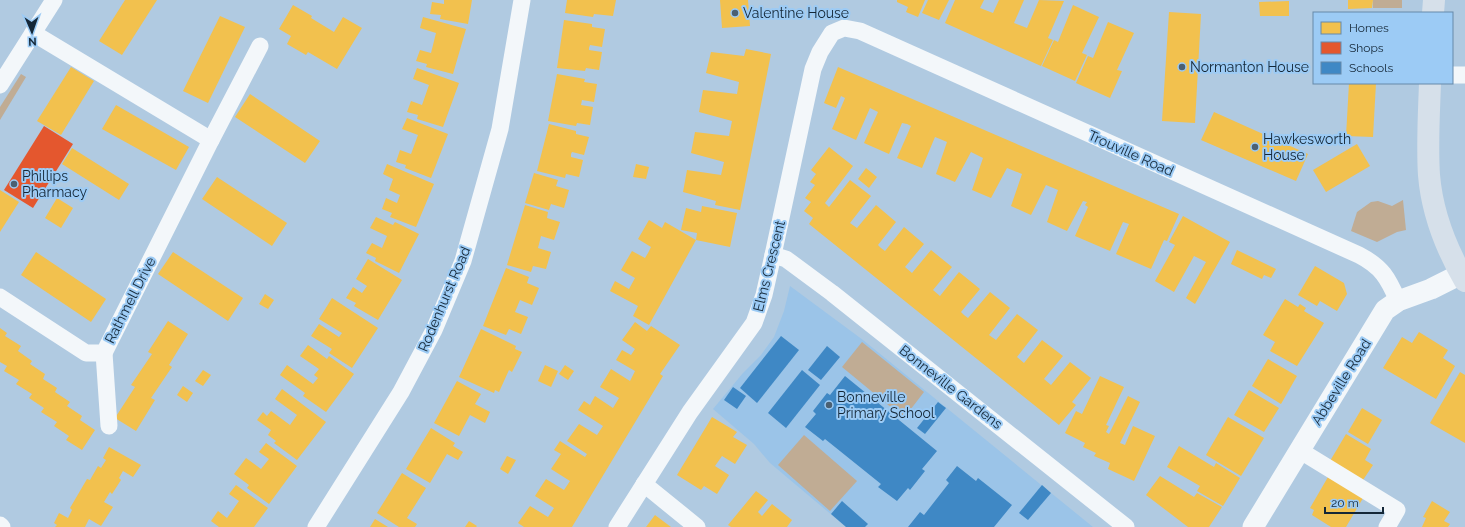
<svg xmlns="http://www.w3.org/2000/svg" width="1465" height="527" font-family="Raleway,sans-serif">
	<rect width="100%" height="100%" fill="#b0cae1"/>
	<polygon fill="#9bc4e8" points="790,286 863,340 1093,527 846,527 770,463 754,444 713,409 743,373 761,355 774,337 784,311"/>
	<g fill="#c0ac94">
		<rect x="1373" y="0" width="29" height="8"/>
		<polygon points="21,74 26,77 0,120 0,107"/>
		<polygon points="1403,200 1406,230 1397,232 1377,242 1351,231 1357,212 1371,202 1378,201 1392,206"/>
		<polygon points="862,342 924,392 904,418 842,367"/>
		<polygon points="804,435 857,481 830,511 778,465"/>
	</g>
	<g fill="#f2c14e">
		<polygon points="125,0 157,0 122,55 99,41"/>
		<polygon points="444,0 472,0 468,24 440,19 441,15 430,14 432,2 444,4"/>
		<polygon points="567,0 616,0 613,16 594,14 593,17 565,13"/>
		<polygon points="720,0 748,0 750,26 722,28"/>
		<polygon points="897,0 925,0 918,17 906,12 908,7 897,2"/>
		<polygon points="928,0 949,0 939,20 922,13"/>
		<polygon points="955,0 984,0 980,8 993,13 999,0 1024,0 1014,23 1027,28 1039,0 1064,1 1048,38 1053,40 1041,66 945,23"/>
		<polygon points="1348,0 1373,0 1372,8 1348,9"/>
		<polygon points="1289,1 1289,16 1260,16 1259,2"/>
		<polygon points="293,5 312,16 311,18 334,32 343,17 362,28 337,69 308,52 306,55 287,44 291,36 279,29"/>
		<polygon points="1073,5 1099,17 1082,53 1087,55 1075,81 1042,66 1054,40 1058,42"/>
		<polygon points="1169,12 1201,14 1195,123 1162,121"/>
		<polygon points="220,16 245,27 208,103 183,91"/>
		<polygon points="423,17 466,29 453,74 426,67 427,64 416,61 420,50 431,53 436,33 420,28"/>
		<polygon points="564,20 592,24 592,27 605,29 602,47 590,45 589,48 589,50 602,52 599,70 586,68 585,71 557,68"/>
		<polygon points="1108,22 1134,33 1117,70 1122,71 1110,98 1076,83 1088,56 1093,58"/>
		<polygon points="746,49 771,54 740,210 715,205 716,201 683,192 687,170 721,175 724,162 691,153 695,132 729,136 732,121 699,112 703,90 737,94 739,82 706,73 711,52 744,56"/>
		<polygon points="71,67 94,81 61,135 37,121"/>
		<polygon points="838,67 1179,214 1167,241 1164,240 1151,269 1116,254 1129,224 1123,222 1110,251 1075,236 1088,207 1085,205 1087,202 1083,201 1067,231 1047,222 1058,190 1046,185 1031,215 1011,206 1022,174 1007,168 991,198 972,190 983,158 971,152 955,182 936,174 947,142 940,139 935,137 922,168 897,158 911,126 907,124 902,123 889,154 864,143 878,112 870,108 856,140 832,129 845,98 841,96 836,108 824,103"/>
		<polygon points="417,68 459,83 443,127 417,119 418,115 407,112 411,101 422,105 429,85 413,79"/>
		<polygon points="557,74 585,79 584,82 597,84 594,102 582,100 581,105 593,107 590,125 577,123 576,126 548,121"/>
		<polygon points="1349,83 1376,83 1373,137 1346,136"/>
		<polygon points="250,94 320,141 305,163 235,117"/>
		<polygon points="116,105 189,147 176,170 102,129"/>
		<polygon points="1214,112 1308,154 1296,181 1201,140"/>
		<polygon points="407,118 448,134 431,178 405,168 406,165 396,162 400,150 411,154 418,135 402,129"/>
		<polygon points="549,124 576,131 576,134 589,137 584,155 572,152 571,154 571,157 583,160 579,177 566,174 565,178 537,171"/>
		<polygon points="1357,144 1370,166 1326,192 1313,170"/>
		<polygon points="829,147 853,166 825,203 829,207 850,180 871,196 850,223 857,228 876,205 896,222 878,245 881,248 885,251 904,227 924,244 905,267 912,273 931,250 952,267 933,290 940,296 959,272 980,289 961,312 964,315 968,318 990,292 1010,308 989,335 996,340 1017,314 1038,330 1017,357 1024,363 1042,340 1063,356 1044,379 1051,385 1070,362 1091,378 1072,402 1076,405 1059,425 809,224 813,218 804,211 811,202 805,198 815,185 810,182 816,174 811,170"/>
		<polygon points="72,148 129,184 119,200 62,164"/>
		<polygon points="387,164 434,184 416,227 390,217 392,213 382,209 386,198 397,203 400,195 389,190 393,179 383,174"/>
		<polygon points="636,164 649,167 646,179 633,177"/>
		<polygon points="866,168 877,177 869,188 858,179"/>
		<polygon points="534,173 558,180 556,186 569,190 564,208 551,204 549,210 525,203"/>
		<polygon points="217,177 287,223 272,246 202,199"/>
		<polygon points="0,190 19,202 0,232"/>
		<polygon points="57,198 73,208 61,228 45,218"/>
		<polygon points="525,205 548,212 547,218 560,222 554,240 541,236 538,248 551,252 546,269 533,266 531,272 507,265"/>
		<polygon points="702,206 737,213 730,247 696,240 697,233 681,230 686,208 701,212"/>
		<polygon points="1183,216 1230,242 1195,304 1186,298 1206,262 1194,256 1174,292 1155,281 1175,245 1169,242"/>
		<polygon points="376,217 393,225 395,222 419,234 399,273 375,261 376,258 366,253 372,243 382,248 387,236 370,228"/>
		<polygon points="649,220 662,228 665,222 696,240 649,325 633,316 638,306 610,291 615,281 629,289 635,278 621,270 632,251 645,258 648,253 651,247 638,239"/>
		<polygon points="1237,250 1276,269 1271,278 1264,275 1262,279 1231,264"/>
		<polygon points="36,252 106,299 91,322 21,275"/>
		<polygon points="173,252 243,298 228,321 158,274"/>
		<polygon points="368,259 402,280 378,320 354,306 356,303 346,298 353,287 362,293 367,286 356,279"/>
		<polygon points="1315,266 1344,283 1347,294 1337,311 1320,301 1317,306 1298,295"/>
		<polygon points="506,268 529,277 527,283 539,288 532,305 520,300 515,312 528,317 521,334 509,329 506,335 483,326"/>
		<polygon points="265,294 274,300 268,309 259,304"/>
		<polygon points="332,298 378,328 352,368 329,353 332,349 311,336 319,324 339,337 342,333 319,319"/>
		<polygon points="1285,299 1298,307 1300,304 1306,308 1304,311 1324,323 1297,366 1270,351 1275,342 1263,335"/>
		<polygon points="168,321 188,334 169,365 172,367 151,398 155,400 136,431 115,418 135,387 131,385 152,354 148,352"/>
		<polygon points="635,322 647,331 651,326 680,345 660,374 663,376 572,527 524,527 518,523 530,506 548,517 554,508 535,496 546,479 564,490 570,481 551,469 561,454 554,450 560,441 585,457 587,454 567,441 579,424 597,435 603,426 578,410 584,401 590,405 595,396 613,408 619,398 600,387 611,369 630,381 635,371 616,360 622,350 631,355 635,349 622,340"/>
		<polygon points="0,328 7,333 5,336 21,346 18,351 32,361 30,364 45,374 43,379 57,388 55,392 70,402 67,406 82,416 80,420 95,430 82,450 66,440 69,436 54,426 57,422 41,412 44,408 29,398 32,394 16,384 19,380 4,371 7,366 0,362"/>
		<polygon points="481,329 516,346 515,349 522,352 512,372 509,370 499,392 495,390 494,393 459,377"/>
		<polygon points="1419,332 1448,350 1443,358 1455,366 1436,399 1383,368 1402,337 1412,343"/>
		<polygon points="308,345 327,359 329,356 354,374 326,412 303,396 305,393 280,375 287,365 313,384 318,378 314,375 319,369 300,356"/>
		<polygon points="1268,359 1297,376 1281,404 1252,386"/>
		<polygon points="545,365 558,371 551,387 538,381"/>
		<polygon points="565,365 574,371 568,380 559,374"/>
		<polygon points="203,370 211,375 203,386 195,381"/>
		<polygon points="1460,372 1465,375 1465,443 1430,423"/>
		<polygon points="1100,376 1124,387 1106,425 1109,426 1106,432 1109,434 1128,396 1140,402 1120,443 1125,445 1133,426 1155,436 1134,481 1108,469 1110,463 1094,456 1096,453 1083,447 1085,443 1065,433 1076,411 1082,414"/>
		<polygon points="457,381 481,394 475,404 490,412 485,423 470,415 459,436 434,423"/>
		<polygon points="183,386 193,393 187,402 177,395"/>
		<polygon points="282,389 326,422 297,460 274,443 276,441 268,435 271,430 257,420 263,412 267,416 271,411 290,425 297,415 275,399"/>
		<polygon points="1249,390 1279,408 1264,432 1234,415"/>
		<polygon points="1362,408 1382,420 1368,444 1348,432"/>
		<polygon points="712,417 737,432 733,437 747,445 735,464 722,456 715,466 729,475 717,494 704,486 701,490 677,475"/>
		<polygon points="1228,417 1264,438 1241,476 1206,455"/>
		<polygon points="431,428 455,443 453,446 463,452 458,460 447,454 430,483 406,469"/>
		<polygon points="1346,434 1371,449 1365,460 1373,465 1363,480 1330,461"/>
		<polygon points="266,443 297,466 269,504 247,488 249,485 234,474 246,458 261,469 269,459 259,452"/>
		<polygon points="1179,446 1214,467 1216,463 1240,478 1223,506 1197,491 1200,486 1167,467"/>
		<polygon points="109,447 141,465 133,477 123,471 119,478 121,480 112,494 110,492 104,502 113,507 101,526 89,519 85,527 55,527 57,525 54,523 59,513 68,518 72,510 70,508 87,479 90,480 98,466 101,468 106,460 103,458"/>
		<polygon points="507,456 516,460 508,474 500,469"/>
		<polygon points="402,473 426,488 407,518 417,524 415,527 399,527 377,513"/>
		<polygon points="1160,476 1194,497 1197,493 1222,507 1209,527 1188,527 1146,495"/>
		<polygon points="1328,477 1366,493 1346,527 1331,527 1312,515 1314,510 1310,508"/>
		<polygon points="236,485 268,508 254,527 219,527 211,521 218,511 227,518 239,501 229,494"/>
		<polygon points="756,491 768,500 758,512 762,516 772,504 792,520 787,527 731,527 728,525"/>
		<polygon points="1432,501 1450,512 1444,521 1450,524 1448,527 1422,527 1426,518 1423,517"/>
		<polygon points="655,515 671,527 646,527"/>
		<polygon points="375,519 388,527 370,527"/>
		<polygon points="469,521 477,526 476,527 465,527"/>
	</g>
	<polygon fill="#e4572e" points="44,126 73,144 33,208 4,190"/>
	<g fill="#3f88c5">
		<polygon points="781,336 799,350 757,403 740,388"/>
		<polygon points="827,346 840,357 821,380 808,370"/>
		<polygon points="802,370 820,385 786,428 768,413"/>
		<polygon points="845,376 937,451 922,469 925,471 910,490 908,488 897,501 878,487 881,484 825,439 823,441 805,427 816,414 813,411 827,393 830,395"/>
		<polygon points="733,387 746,396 737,409 724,400"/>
		<polygon points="938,402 946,408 925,434 917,428"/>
		<polygon points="957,466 976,481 978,478 1012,505 994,527 908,527 920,512 924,515 949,483 946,480"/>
		<polygon points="1042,485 1051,493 1028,520 1019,513"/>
		<polygon points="842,501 868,524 865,527 846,527 831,514"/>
	</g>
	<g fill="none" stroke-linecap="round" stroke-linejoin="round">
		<g stroke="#f3f7fa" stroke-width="17">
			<polyline points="1452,75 1465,75"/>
			<polyline points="0,85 54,0"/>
			<polyline points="211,140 260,46"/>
			<polyline points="773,255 786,259 832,293 1126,527"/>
			<polyline points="0,297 86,353 104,353 211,140 33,33"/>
			<polyline points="104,353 109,426"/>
			<polyline points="1299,450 1397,510 1387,527"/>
			<polyline points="644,484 697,527"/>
			<polyline points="0,525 2,527"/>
			<polyline points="316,527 401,392 434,330 463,261 500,129 522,0"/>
			<path d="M617,527l73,-115 64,-89 10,-28 9,-40 40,-186 7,-17 12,-19 12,-5 16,3 499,224c23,12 29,23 39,46"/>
		</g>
		<polyline stroke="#f3f7fa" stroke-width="21" points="1253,527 1385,310 1398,301 1431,289 1461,274"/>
		<g stroke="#d6e0ea" stroke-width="22">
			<polyline points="1433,13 1434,0"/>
			<path d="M1430,83c-1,30 -3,61 -1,92 3,37 18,75 36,106"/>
		</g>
	</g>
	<g fill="#4b6072" stroke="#9ccbf5" stroke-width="1.5">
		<circle cx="735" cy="13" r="4"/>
		<circle cx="1182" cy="67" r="4"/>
		<circle cx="1255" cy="147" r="4"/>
		<circle cx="14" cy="184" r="4"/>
		<circle cx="829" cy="405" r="4"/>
	</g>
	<g text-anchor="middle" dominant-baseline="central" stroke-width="4" stroke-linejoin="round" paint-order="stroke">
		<g font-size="14" fill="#142737" stroke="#9ccbf5" text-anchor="start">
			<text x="743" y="13">Valentine House</text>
			<text x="1190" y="67">Normanton House</text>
			<text x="1263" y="139">Hawkesworth<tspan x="1263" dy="16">House</tspan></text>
			<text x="22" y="176">Phillips<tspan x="22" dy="16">Pharmacy</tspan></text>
			<text x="837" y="397">Bonneville<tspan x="837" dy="16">Primary School</tspan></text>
		</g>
		<g font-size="14" fill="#142737" stroke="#9ccbf5">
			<text transform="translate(1131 153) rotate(24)">Trouville Road</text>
			<text transform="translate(769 266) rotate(-76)">Elms Crescent</text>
			<text transform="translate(444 299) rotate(-67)">Rodenhurst Road</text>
			<text transform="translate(130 300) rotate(-63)">Rathmell Drive</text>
			<text transform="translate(1341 382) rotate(-58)">Abbeville Road</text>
			<text transform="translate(951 387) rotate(38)">Bonneville Gardens</text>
		</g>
	</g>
	<rect x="1313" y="12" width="140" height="72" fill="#9ccbf5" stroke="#6689a9"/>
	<rect x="1321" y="22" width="20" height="12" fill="#f2c14e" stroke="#6689a9"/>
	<text x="1349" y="32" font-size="12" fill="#142737">Homes</text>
	<rect x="1321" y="42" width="20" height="12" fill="#e4572e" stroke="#6689a9"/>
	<text x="1349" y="52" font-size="12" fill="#142737">Shops</text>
	<rect x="1321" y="62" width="20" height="12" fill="#3f88c5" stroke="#6689a9"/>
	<text x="1349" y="72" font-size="12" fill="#142737">Schools</text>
	<g transform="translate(32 32) rotate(178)" stroke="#9ccbf5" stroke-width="3" paint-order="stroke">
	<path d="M0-3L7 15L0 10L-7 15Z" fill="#142737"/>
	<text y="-6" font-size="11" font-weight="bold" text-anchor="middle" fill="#142737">N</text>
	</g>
	<path d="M1325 507v6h58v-6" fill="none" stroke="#142737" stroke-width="2"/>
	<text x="1331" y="507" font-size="12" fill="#142737" stroke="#9ccbf5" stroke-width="3" paint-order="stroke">20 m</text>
</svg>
